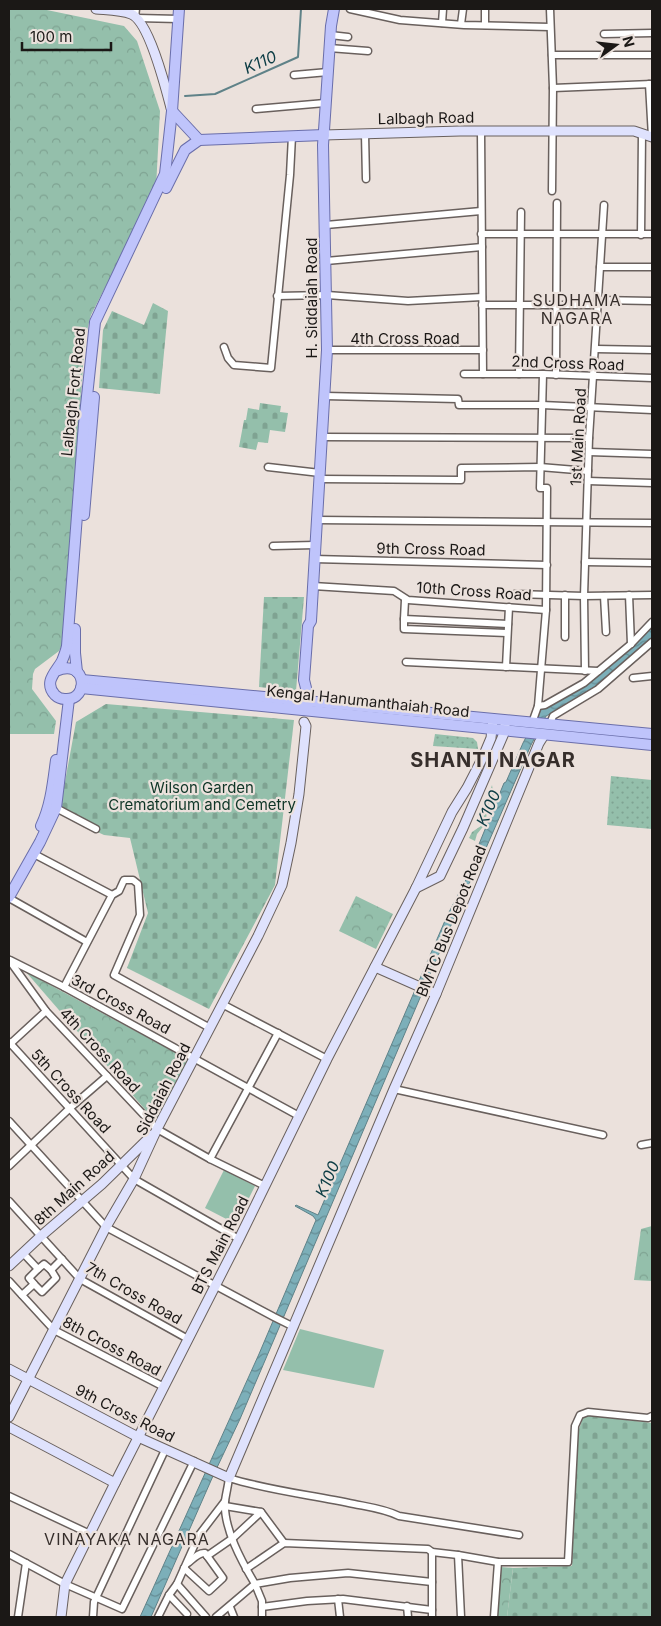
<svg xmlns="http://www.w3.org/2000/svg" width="661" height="1626" font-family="Inter,sans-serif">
	<defs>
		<pattern id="cemetery-stones" width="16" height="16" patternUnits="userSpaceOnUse" patternTransform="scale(1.25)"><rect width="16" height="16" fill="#94bfab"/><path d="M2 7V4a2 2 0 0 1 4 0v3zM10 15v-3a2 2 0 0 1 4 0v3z" fill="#7fa392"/></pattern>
		<pattern id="park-crowns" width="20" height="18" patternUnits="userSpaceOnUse" patternTransform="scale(1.25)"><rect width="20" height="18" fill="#94bfab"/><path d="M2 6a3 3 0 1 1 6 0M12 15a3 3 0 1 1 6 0" fill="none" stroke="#7fa392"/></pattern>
		<pattern id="garden-dots" width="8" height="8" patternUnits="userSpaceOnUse" patternTransform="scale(1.25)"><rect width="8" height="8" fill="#94bfab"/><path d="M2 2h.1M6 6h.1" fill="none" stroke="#7fa392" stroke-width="1.8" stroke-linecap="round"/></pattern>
		<pattern id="water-waves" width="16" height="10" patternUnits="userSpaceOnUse" patternTransform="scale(1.25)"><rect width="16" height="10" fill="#7cafb9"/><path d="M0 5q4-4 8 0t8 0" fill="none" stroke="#658d95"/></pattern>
	</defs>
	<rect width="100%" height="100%" fill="#ebe1dc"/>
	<g fill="#94bfab">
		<polygon points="224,1170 255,1186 236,1224 205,1208"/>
		<polygon points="300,1329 384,1350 374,1388 283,1370"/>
	</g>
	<g fill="url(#cemetery-stones)">
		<polygon points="153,303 168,311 160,394 99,388 103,330 112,311 144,325"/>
		<polygon points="260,403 281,406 280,412 288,413 285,432 270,430 268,443 258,442 256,450 239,447 244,420 246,420 248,408 259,410"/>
		<polygon points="264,597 304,597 296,691 259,687"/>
		<polygon points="106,704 294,720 275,885 209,1009 127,968 148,913 130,838 104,835 59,814 76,722"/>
		<polygon points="584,1415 652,1423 652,1617 507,1617 513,1568 572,1566 578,1432"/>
	</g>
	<g fill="url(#park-crowns)">
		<polygon points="9,9 42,9 124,26 137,41 160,111 156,188 91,315 85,338 64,641 59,651 35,669 33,674 32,689 56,721 54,734 9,734"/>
		<polygon points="356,896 393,914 376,949 339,931"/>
		<polygon points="26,972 189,1060 155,1121"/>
		<polygon points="652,1226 652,1281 634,1280 641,1229"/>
		<polygon points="500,1567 513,1568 507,1617 497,1617"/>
	</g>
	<g fill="url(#garden-dots)">
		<polygon points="435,734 473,738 477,742 478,749 433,746"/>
		<polygon points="611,776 652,780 652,829 607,825"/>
		<polygon points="492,785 494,797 487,807 486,823 477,834 475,841 469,838 472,832 481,826 483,822 482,809 486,798 488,798"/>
	</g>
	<polygon fill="url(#water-waves)" stroke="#5f8288" points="652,628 652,639 602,684 563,707 546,716 531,745 486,848 485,847 483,850 460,906 458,906 454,915 455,916 240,1419 213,1476 151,1617 140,1617 259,1354 316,1220 313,1216 295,1206 296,1205 318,1215 447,916 481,851 477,849 504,783 506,782 523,743 541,709 595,678"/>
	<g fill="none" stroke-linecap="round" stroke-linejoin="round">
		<polyline stroke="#5f8288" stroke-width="2" points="185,96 215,94 298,57 301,9"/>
		<defs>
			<g id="street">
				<polyline points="350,9 400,20 464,25 550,27"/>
				<polyline points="550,9 553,88 552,191"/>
				<polyline points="135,17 136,9"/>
				<polyline points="137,18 179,19"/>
				<polyline points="442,23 443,9"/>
				<polyline points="461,24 463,9"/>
				<polyline points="485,25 485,9"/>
				<polyline points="604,34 652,33"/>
				<polyline points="330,35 348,37"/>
				<polyline points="329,48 368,51"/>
				<polyline points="552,55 652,55"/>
				<polyline points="294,75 328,72"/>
				<polyline points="649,84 652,137"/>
				<polyline points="553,88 652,84"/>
				<polyline points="256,109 325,103"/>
				<polyline points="481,132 483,374"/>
				<polyline points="365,134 366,179"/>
				<polyline points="326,225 481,211"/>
				<polyline points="481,234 652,234"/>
				<polyline points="641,235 642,134"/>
				<polyline points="326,261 482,247"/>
				<polyline points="600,267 652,267"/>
				<polyline points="277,296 327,295 408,301 482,297"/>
				<polyline points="598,300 652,301"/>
				<polyline points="482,305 598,305"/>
				<polyline points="224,347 228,358 234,365 271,368 290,175 292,136"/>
				<polyline points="596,349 652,350"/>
				<polyline points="327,350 483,350"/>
				<polyline points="464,374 543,374 652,378"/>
				<polyline points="519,374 521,212"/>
				<polyline points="556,375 557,203"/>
				<polyline points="325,396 458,399 459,405 542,405 652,410"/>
				<polyline points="322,437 589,438"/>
				<polyline points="589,452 652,454"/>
				<polyline points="268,467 320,473"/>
				<polyline points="320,479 461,480 461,468 540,467 588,471"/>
				<polyline points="588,481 652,483"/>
				<polyline points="317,520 652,523"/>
				<polyline points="273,546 315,545"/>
				<polyline points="314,559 547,565"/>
				<polyline points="585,562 652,563"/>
				<polyline points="313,586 394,591 408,600 546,610"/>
				<polyline points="515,594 584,596 652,595"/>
				<polyline points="565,595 565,637"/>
				<polyline points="629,595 631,644"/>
				<polyline points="604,596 606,632"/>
				<polyline points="404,619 405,600"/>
				<polyline points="507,633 404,629 404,619 508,624"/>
				<polyline points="406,662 598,671"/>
				<polyline points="506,667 509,607"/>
				<polyline points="585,671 584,596 589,438 604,205"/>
				<polyline points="633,678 652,676"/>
				<polyline points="538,706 545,705 584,683 631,644 652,622"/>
				<polyline points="532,723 538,706 546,610 547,488 540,488 543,374"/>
				<polyline points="550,724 553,716 598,689 652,642"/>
				<polyline points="56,808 96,829"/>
				<polyline points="34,854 112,895"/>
				<polyline points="9,898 87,942"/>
				<polyline points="9,960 46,1011 157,1129 210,1159 265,1186"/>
				<polyline points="10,960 64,987 299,1116"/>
				<polyline points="64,987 112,895 119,891 124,880 133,880 138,884 140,915 114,975 210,1028"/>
				<polyline points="222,1004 327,1059"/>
				<polyline points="9,1042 134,1179 239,1239"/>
				<polyline points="9,1045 46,1011"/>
				<polyline points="394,1089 603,1135"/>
				<polyline points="9,1121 106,1227 274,1317 294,1327"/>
				<polyline points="641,1145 652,1143"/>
				<polyline points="210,1159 278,1033"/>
				<polyline points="9,1166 70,1108 107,1076"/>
				<polyline points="9,1201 80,1279 188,1339"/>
				<polyline points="23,1253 38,1269 44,1264 51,1270 62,1259"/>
				<polyline points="9,1281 54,1330 164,1387"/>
				<polyline points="34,1284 42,1292 56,1278 51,1270"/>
				<polyline points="22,1295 34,1284 29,1278 38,1269"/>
				<polyline points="9,1496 90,1534"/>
				<polyline points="225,1506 261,1512 284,1543"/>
				<polyline points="432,1552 432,1617"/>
				<polyline points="9,1554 65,1584 122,1609 194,1461"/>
				<polyline points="458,1555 461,1617"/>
				<polyline points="207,1556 233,1538 261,1512"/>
				<path d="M184,1568l25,23 14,-13 -18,-25c-6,-1 -12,6 -17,10"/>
				<polyline points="246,1569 284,1543 428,1549 432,1552 458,1555 498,1562 568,1562 575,1426 580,1415 588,1412 648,1418 652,1416"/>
				<polyline points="177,1584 206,1617"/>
				<polyline points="169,1595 187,1614"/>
				<polyline points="338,1599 340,1617"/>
				<polyline points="407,1606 408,1617"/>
				<polyline points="230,1607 234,1617"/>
				<polyline points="262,1607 307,1601 343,1599 432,1610"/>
				<polyline points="18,1617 26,1563"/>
				<polyline points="93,1617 94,1602 165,1450"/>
				<polyline points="158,1617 169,1595 177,1584 199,1535 225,1501"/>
				<path d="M216,1617l39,-33c-13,-22 -32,-56 -30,-83 1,-7 3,-15 4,-23 41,13 84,17 125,26 15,3 31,5 45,12l120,19"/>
				<polyline points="262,1617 262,1601 255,1584 290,1578 348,1573 432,1582"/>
				<polyline points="494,1617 498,1562"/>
			</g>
			<g id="secondary">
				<path d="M96,9c11,1 25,1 35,5 18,7 35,75 40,94"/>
				<polyline points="324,135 460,131 634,131 652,137"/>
				<polyline points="416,888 440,876 463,828 505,731 505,725"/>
				<polyline points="375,967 436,994"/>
				<polyline points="9,1266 41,1236 102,1184 152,1135"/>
				<polyline points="9,1369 138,1437 229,1478 394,1089 436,994 539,743 544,735"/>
				<polyline points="9,1417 106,1227 134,1179 157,1129 258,936 282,885 291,843 299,794 306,726 304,722"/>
				<polyline points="9,1427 115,1483"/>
				<polyline points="61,1617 65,1584 115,1483 239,1239 327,1059 416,888 452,812 467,788 483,757 491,738 493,719"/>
			</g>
			<g id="primary">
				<polyline points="172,111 199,140"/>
				<polyline points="166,188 185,150 199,140 324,135"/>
				<polyline points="84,515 94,397"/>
				<polyline points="75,629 75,653 77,672"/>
				<path d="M56,671c31,-14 34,30 9,28 -5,0 -7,-1 -10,-4 -12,-13 1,-23 7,-34 2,-5 4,-10 5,-15l17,-222 11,-102 70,-148 7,-63 7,-102"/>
				<path d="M82,680c190,18 380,35 570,54"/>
				<polyline points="81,688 652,745"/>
				<polyline points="305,710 306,688 304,680 308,626 311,621 327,350 323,145 331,26 334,9"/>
				<path d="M41,826c10,-21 12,-44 15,-66"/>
				<polyline points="9,897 40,842 56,808 69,699"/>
			</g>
		</defs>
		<use href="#street" stroke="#69605d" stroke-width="9"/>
		<use href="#secondary" stroke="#69605d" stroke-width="11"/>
		<use href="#primary" stroke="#6a6eaa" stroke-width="12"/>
		<use href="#street" stroke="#fff" stroke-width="6"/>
		<use href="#secondary" stroke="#dfe2fd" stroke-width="9"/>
		<use href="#primary" stroke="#bfc4fb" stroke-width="10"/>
	</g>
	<g text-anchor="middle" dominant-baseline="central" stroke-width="4.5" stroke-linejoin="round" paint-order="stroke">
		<g font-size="15" fill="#1b1816" stroke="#ebe1dc">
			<text transform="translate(426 118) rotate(-1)">Lalbagh Road</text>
			<text transform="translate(311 298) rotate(-90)">H. Siddaiah Road</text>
			<text x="405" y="338">4th Cross Road</text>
			<text transform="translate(568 363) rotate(2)">2nd Cross Road</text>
			<text transform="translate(73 392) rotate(-84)">Lalbagh Fort Road</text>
			<text transform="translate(578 437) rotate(-87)">1st Main Road</text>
			<text transform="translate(431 549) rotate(1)">9th Cross Road</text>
			<text transform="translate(474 591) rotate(4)">10th Cross Road</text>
			<text transform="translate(368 701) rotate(6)">Kengal Hanumanthaiah Road</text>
			<text transform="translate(451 921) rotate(-68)">BMTC Bus Depot Road</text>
			<text transform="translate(121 1004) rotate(28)">3rd Cross Road</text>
			<text transform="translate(100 1050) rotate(47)">4th Cross Road</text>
			<text transform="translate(163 1089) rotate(-63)">Siddaiah Road</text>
			<text transform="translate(71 1091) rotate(47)">5th Cross Road</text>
			<text transform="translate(74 1188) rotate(-42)">8th Main Road</text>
			<text transform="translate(220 1245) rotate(-63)">BTS Main Road</text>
			<text transform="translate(134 1293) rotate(30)">7th Cross Road</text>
			<text transform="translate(112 1346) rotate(28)">8th Cross Road</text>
			<text transform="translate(125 1413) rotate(27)">9th Cross Road</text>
		</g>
		<g font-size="15" fill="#0e3526" stroke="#ebe1dc">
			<text x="202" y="787">Wilson Garden<tspan x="202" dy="17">Crematorium and Cemetry</tspan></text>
		</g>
		<g font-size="16" font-style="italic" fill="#0b3c44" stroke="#ebe1dc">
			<text transform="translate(260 62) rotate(-24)">K110</text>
			<text transform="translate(488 808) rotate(-67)">K100</text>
			<text transform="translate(327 1179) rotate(-67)">K100</text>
		</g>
		<g font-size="16" letter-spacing="1" fill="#362e2b" stroke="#ebe1dc">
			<text x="577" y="300">SUDHAMA<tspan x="577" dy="18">NAGARA</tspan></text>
			<text x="127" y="1539">VINAYAKA NAGARA</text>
		</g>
		<g font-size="20" font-weight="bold" letter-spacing="1" fill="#362e2b" stroke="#ebe1dc">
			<text x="493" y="760">SHANTI NAGAR</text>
		</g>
	</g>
	<rect width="661" height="1626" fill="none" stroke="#1b1816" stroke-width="20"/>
	<g transform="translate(616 45) rotate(75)" stroke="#ebe1dc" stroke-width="4" paint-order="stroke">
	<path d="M0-4L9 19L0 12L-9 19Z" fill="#1b1816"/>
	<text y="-8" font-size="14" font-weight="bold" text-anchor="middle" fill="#1b1816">N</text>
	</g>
	<path d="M22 42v8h89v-8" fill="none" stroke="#1b1816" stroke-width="2.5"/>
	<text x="30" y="42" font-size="15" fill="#1b1816" stroke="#ebe1dc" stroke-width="4" paint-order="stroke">100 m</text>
</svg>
